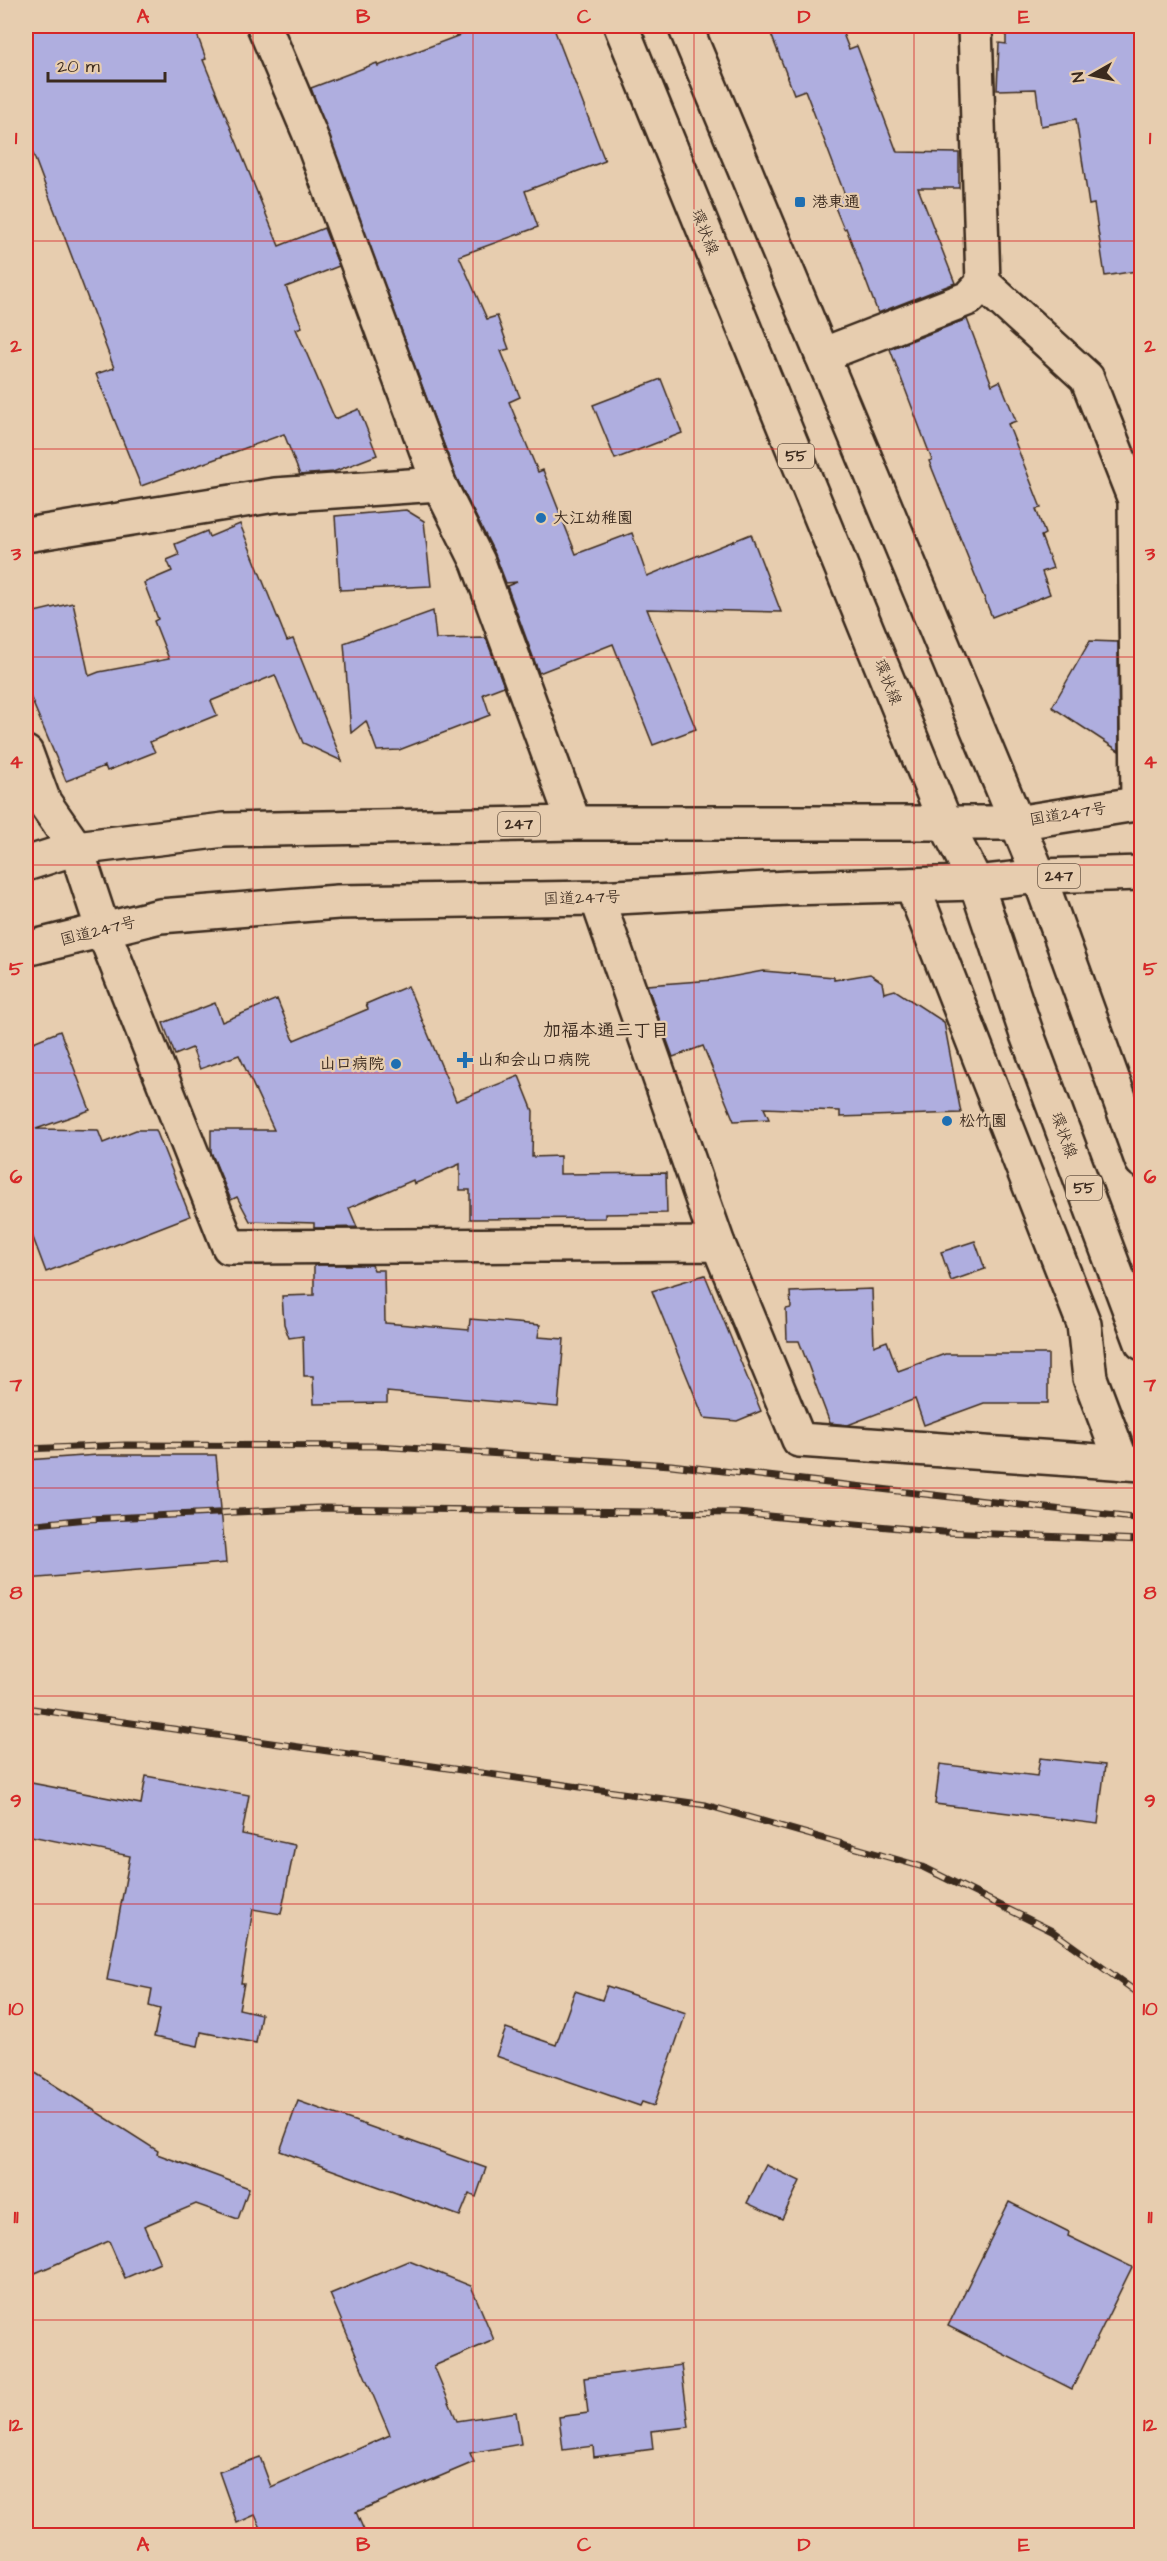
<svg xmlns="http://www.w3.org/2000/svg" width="1167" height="2561" font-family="'Architects Daughter','Klee One',sans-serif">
	<rect width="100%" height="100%" fill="#e7cdaf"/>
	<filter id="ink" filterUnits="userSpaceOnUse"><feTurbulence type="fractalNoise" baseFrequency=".0167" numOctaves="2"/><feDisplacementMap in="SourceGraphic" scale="12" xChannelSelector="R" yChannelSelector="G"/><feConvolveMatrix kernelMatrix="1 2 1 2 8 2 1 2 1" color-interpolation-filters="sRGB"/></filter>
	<g filter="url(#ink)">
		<g fill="#afaedf" stroke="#3b2a1e" stroke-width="1.5">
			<polygon points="26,26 194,26 206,59 203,60 279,246 324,228 339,266 286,287 302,327 296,329 335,419 359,409 377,455 333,472 300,475 284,434 141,486 96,374 114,368 26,135"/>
			<polygon points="484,26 553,26 605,161 525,191 538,227 459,256 487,319 497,316 509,349 501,351 520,397 509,402 538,472 543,470 576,554 632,533 647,576 751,534 781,612 647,609 696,729 653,745 613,644 539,673 507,586 517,582 506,583 495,554 456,477 311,88 377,63 378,66"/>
			<polygon points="768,26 840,26 849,49 857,46 897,152 959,153 959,188 918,188 955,283 878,313 846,228 844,229 832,200 845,195 823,137 805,90 794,94"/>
			<polygon points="1006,26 1142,26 1142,270 1105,276 1094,204 1089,205 1076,119 1041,126 1036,89 997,90 999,43 1006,44"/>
			<polygon points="967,319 992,385 1000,381 1016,421 1008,424 1041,508 1036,509 1045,534 1041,536 1053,568 1042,572 1050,594 992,617 929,461 932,460 890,349"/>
			<polygon points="661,379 682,433 615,459 593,405"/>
			<polygon points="406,510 424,521 431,586 340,590 335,516"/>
			<polygon points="240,524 287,641 293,639 342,761 303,743 275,675 211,701 217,715 150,742 155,752 107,771 105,766 66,781 30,696 26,673 26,614 73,603 89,676 99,672 169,659 154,621 158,619 144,583 172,571 167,560 179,555 175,544 207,531 209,537"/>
			<polygon points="433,611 436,639 486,638 504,686 483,694 490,715 399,750 377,751 366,721 351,733 344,643"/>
			<polygon points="1090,641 1118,642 1119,751 1052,707"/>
			<polygon points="763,971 834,977 834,980 870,974 882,982 884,993 895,990 944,1022 961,1113 840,1117 840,1111 764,1108 769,1119 734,1121 703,1046 673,1057 647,985 714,980"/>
			<polygon points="408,986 456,1101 519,1076 533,1111 532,1157 560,1156 560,1174 666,1173 667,1213 605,1214 605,1218 470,1219 470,1190 460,1190 460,1164 414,1184 413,1180 349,1208 357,1227 314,1228 314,1223 250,1221 237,1197 231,1200 211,1152 211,1130 274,1130 239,1055 200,1069 192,1048 175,1055 163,1023 215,1003 222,1022 277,999 294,1040 368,1009 366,1004"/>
			<polygon points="60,1031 90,1110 36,1129 98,1130 103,1143 136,1130 156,1130 190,1216 46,1272 26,1219 26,1045"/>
			<polygon points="975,1241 985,1269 951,1281 941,1252"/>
			<polygon points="314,1265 372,1265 374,1270 384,1270 385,1323 469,1330 470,1319 540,1325 538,1337 564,1339 558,1407 387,1392 387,1403 314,1404 313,1376 304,1376 303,1336 289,1338 284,1324 282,1296 314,1295"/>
			<polygon points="705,1275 761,1411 737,1421 704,1418 652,1291"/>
			<polygon points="872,1289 874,1346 887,1341 898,1371 945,1354 1048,1354 1048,1403 984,1403 924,1425 915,1399 848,1425 830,1423 799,1341 787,1341 786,1309 791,1308 790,1292"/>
			<polygon points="98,1455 216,1455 226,1563 26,1579 26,1460"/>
			<polygon points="1040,1758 1105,1765 1098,1824 935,1804 940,1764 1037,1776"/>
			<polygon points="146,1776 249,1795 242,1834 295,1845 281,1914 253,1909 241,1983 244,1983 239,2009 261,2014 256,2043 201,2032 198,2046 154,2037 160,2009 149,2006 152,1989 107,1980 130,1856 26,1835 26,1782 141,1804"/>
			<polygon points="607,1986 686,2013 654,2106 642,2102 640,2106 496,2056 506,2028 556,2045 575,1991 602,2000"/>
			<polygon points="26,2067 158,2151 157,2154 249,2188 238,2219 196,2204 144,2226 160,2263 125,2278 109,2241 26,2277"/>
			<polygon points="298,2101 486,2168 476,2197 469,2194 460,2216 280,2151"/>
			<polygon points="766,2165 800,2181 782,2219 747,2203"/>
			<polygon points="1009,2202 1069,2232 1068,2236 1132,2267 1072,2389 948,2326"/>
			<polygon points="409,2261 471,2286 494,2340 434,2366 457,2421 516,2412 521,2444 470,2453 474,2462 356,2512 366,2535 264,2535 255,2515 237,2523 219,2472 260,2457 271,2487 390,2435 330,2294"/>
			<polygon points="681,2365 689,2427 651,2431 653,2449 594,2457 593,2446 563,2450 559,2417 588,2413 584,2378"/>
		</g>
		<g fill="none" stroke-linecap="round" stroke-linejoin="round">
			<defs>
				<g id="minor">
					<polyline points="264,26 309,132 439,484 478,562 574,823"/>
					<polyline points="975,26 983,283 1087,378 1135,500 1138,803"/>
					<polyline points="822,355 969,298 983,283"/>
					<polyline points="26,535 275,495 439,484"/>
					<polyline points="26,753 44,802 76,848 103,930 229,1247 718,1244 799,1440 1142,1464"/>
					<polyline points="912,885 1084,1324 1090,1378 1122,1463"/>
					<polyline points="597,898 718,1244"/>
				</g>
				<g id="major">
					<polyline points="621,26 946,824 976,883 1026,1032 1142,1343"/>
					<polyline points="685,26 1039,876 1142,1161"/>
				</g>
				<g id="highway">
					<polyline points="26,864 76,848 224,830 574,823 1016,823 1142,803"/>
					<polyline points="26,949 160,916 338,902 597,898 788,888 976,883 1039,876 1142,873"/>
				</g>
			</defs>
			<use href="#minor" stroke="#3b2a1e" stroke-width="38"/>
			<use href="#major" stroke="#3b2a1e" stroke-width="38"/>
			<use href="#highway" stroke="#3b2a1e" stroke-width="38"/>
			<use href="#minor" stroke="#e7cdaf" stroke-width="33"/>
			<use href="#major" stroke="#e7cdaf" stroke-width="33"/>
			<use href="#highway" stroke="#e7cdaf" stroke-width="33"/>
			<defs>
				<g id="rail">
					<polyline points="26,1449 125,1445 377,1446 671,1465 1142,1519"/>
					<polyline points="26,1525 88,1519 319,1508 737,1513 943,1532 1142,1540"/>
					<polyline points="26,1708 706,1805 923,1867 1052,1931 1142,1996"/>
				</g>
			</defs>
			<use href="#rail" stroke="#3b2a1e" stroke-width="7"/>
			<use href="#rail" stroke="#e7cdaf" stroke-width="4.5" stroke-dasharray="14" stroke-linecap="butt"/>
		</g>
	</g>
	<path fill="none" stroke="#d62828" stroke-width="1.5" stroke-opacity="0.55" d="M253,26v2510M473,26v2510M694,26v2510M914,26v2510M26,241h1116M26,449h1116M26,657h1116M26,865h1116M26,1073h1116M26,1280h1116M26,1488h1116M26,1696h1116M26,1904h1116M26,2112h1116M26,2320h1116"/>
	<g fill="#1f6fb2" stroke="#e7cdaf" stroke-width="2">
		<rect x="794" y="196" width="12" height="12" rx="3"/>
		<circle cx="541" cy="518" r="6"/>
		<path d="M462 1051h6v6h6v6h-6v6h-6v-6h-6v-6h6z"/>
		<circle cx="396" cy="1064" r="6"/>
		<circle cx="947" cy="1121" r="6"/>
	</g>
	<g text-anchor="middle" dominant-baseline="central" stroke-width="4.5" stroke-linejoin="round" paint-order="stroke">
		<g fill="#e7cdaf" stroke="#6f5b4a" stroke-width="1.5">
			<rect x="778" y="444" width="36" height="24" rx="4.5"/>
			<rect x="498" y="812" width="42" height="24" rx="4.5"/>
			<rect x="1038" y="864" width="42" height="24" rx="4.5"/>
			<rect x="1066" y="1176" width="36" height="24" rx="4.5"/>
		</g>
		<g font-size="15" font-weight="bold" fill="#3b2a1e">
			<text x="796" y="456">55</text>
			<text x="519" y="824">247</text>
			<text x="1059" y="876">247</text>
			<text x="1084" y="1188">55</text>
		</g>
		<g font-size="16" font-weight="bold" fill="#3b2a1e" stroke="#e7cdaf" text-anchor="start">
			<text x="812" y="202">港東通</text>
			<text x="553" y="518">大江幼稚園</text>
			<text x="478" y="1060">山和会山口病院</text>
			<text x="384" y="1064" text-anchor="end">山口病院</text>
			<text x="959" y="1121">松竹園</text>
		</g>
		<g font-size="16" fill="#3b2a1e" stroke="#e7cdaf">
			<text transform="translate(705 232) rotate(68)">環状線</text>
			<text transform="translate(888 682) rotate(68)">環状線</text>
			<text transform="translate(1068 814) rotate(-9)">国道247号</text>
			<text transform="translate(582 898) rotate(-2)">国道247号</text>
			<text transform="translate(98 931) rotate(-14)">国道247号</text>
			<text transform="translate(1064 1135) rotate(70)">環状線</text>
		</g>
		<g font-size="18" font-weight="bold" fill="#3b2a1e" stroke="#e7cdaf">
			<text x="606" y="1030">加福本通三丁目</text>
		</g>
	</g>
	<rect width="1167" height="2561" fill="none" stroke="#e7cdaf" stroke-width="66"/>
	<g transform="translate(1092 75) rotate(261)" stroke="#e7cdaf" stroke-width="4.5" paint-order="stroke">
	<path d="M0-4.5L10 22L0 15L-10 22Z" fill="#3b2a1e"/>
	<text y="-9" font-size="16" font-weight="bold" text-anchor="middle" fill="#3b2a1e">N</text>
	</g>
	<path d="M48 72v9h117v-9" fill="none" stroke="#3b2a1e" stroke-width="3"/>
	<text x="57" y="72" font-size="18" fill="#3b2a1e" stroke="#e7cdaf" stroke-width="4.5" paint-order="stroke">20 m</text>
	<rect x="33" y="33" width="1101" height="2495" fill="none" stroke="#d62828" stroke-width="2"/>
	<g font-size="20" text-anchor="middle" font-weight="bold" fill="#d62828">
		<text x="143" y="23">A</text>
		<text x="363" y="23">B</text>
		<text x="584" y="23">C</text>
		<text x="804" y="23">D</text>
		<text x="1024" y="23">E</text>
		<text x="16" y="144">1</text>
		<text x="1150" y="144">1</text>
		<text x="16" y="352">2</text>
		<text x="1150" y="352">2</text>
		<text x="16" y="560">3</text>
		<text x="1150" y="560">3</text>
		<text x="16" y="768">4</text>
		<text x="1150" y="768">4</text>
		<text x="16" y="975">5</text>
		<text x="1150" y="975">5</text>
		<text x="16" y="1183">6</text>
		<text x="1150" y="1183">6</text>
		<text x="16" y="1391">7</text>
		<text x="1150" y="1391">7</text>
		<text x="16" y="1599">8</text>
		<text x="1150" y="1599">8</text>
		<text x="16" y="1807">9</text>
		<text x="1150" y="1807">9</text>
		<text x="16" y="2015">10</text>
		<text x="1150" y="2015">10</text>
		<text x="16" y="2223">11</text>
		<text x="1150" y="2223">11</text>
		<text x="16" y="2431">12</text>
		<text x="1150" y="2431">12</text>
		<text x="143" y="2551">A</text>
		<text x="363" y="2551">B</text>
		<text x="584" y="2551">C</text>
		<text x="804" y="2551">D</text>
		<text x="1024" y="2551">E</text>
	</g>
</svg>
